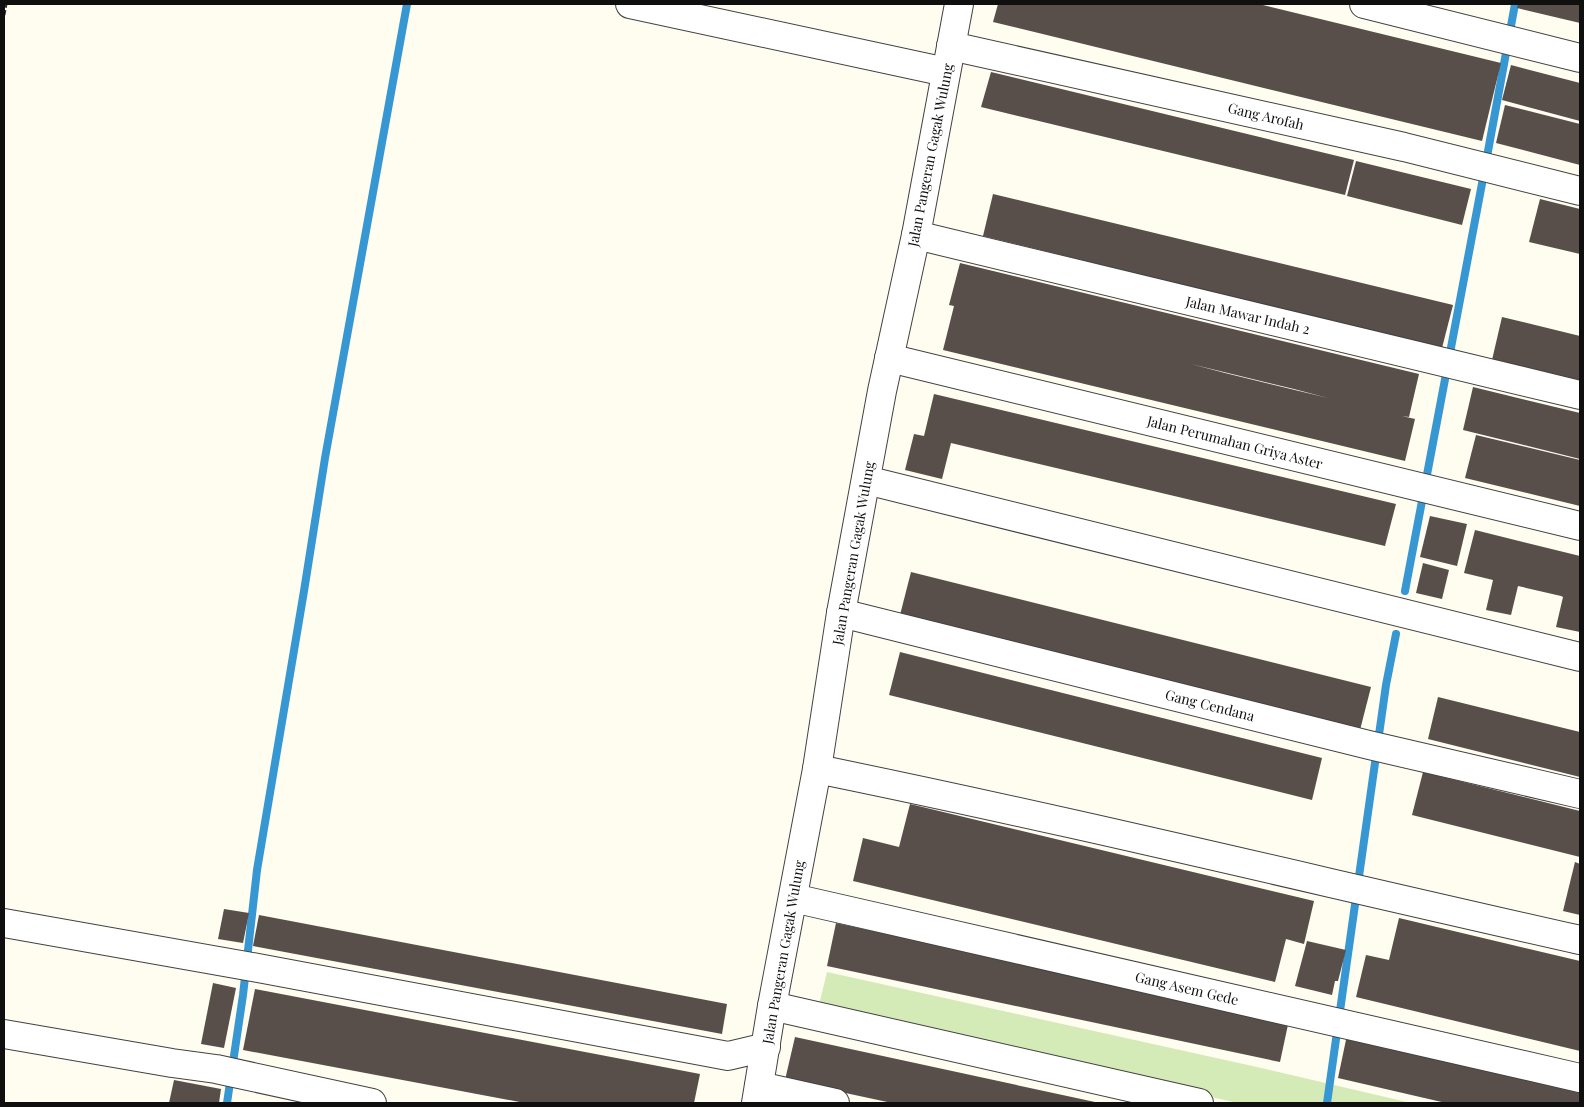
<svg xmlns="http://www.w3.org/2000/svg" width="1584" height="1107" font-family="'Playfair Display',serif">
	<rect width="100%" height="100%" fill="#fffcf0"/>
	<polygon fill="#d4ebb8" points="827,972 1257,1067 1411,1103 1238,1103 818,1009"/>
	<g fill="none" stroke-linecap="round" stroke-linejoin="round">
		<g stroke="#3797d2" stroke-width="8">
			<polyline points="1486,162 1515,4"/>
			<polyline points="1405,591 1484,173"/>
			<polyline points="227,1103 243,995 257,870 304,591 325,458 407,4"/>
			<polyline points="1327,1103 1386,685 1396,634"/>
		</g>
	</g>
	<g fill="#584f4b" fill-rule="evenodd">
		<polygon points="998,4 1259,4 1501,63 1482,141 993,22"/>
		<polygon points="1518,4 1580,4 1580,23 1517,8"/>
		<polygon points="1511,65 1580,83 1580,121 1502,100"/>
		<polygon points="991,72 1354,160 1345,195 981,107"/>
		<polygon points="1505,105 1580,124 1580,165 1496,143"/>
		<polygon points="1356,161 1471,189 1462,225 1347,196"/>
		<polygon points="993,194 1453,305 1442,348 983,236"/>
		<polygon points="1540,199 1580,209 1580,254 1529,242"/>
		<path d="M960,263l459,111 -10,43 -7,-1 13,3 -10,42 -462,-111 11,-44 -5,-1zM1191,364l103,25 34,9 -103,-25z"/>
		<polygon points="1502,317 1580,336 1580,381 1492,360"/>
		<polygon points="1473,387 1580,413 1580,459 1463,430"/>
		<polygon points="934,394 1396,504 1385,546 951,443 942,479 905,470 914,434 924,436"/>
		<polygon points="1476,435 1580,460 1580,506 1465,478"/>
		<polygon points="1430,516 1467,524 1457,566 1420,557"/>
		<polygon points="1475,530 1580,556 1580,632 1556,627 1563,597 1561,596 1518,586 1511,615 1486,610 1493,580 1464,573"/>
		<polygon points="1423,563 1449,570 1442,599 1416,593"/>
		<polygon points="911,572 1371,687 1360,730 900,615"/>
		<polygon points="900,652 1322,758 1312,800 889,695"/>
		<polygon points="1438,697 1580,732 1580,777 1428,739"/>
		<polygon points="1423,772 1580,811 1580,857 1412,815"/>
		<polygon points="910,804 1314,901 1304,944 1286,939 1275,982 853,881 863,838 899,847"/>
		<polygon points="1575,862 1580,864 1580,915 1563,911"/>
		<polygon points="224,909 249,913 243,943 218,939"/>
		<polygon points="259,915 727,1004 722,1034 253,946"/>
		<polygon points="1399,918 1580,961 1580,1051 1356,997 1366,955 1389,960"/>
		<polygon points="836,923 1289,1020 1280,1062 827,966"/>
		<polygon points="1307,941 1346,950 1338,981 1335,981 1332,995 1295,986"/>
		<polygon points="213,983 236,988 224,1048 201,1044"/>
		<polygon points="255,989 700,1074 694,1103 525,1103 243,1050"/>
		<polygon points="1347,1035 1580,1089 1580,1103 1446,1103 1338,1078"/>
		<polygon points="795,1037 1095,1102 1095,1103 892,1103 785,1080"/>
		<polygon points="174,1080 221,1089 219,1103 169,1103"/>
	</g>
	<g fill="none" stroke-linecap="round" stroke-linejoin="round">
		<defs>
			<g id="minor">
				<polyline points="630,4 946,72"/>
				<polyline points="1364,4 1580,58"/>
				<polyline points="951,46 1404,147 1580,191"/>
				<polyline points="916,235 1580,395"/>
				<polyline points="889,358 1580,526"/>
				<polyline points="866,480 1580,657"/>
				<polyline points="841,613 1369,745 1580,794"/>
				<path d="M817,769c255,52 509,114 763,171"/>
				<polyline points="793,898 1580,1078"/>
				<polyline points="4,923 258,968 728,1056 766,1047"/>
				<polyline points="772,1006 1199,1103"/>
				<polyline points="4,1034 172,1063 216,1069 372,1103"/>
				<polyline points="759,1086 835,1103"/>
				<polyline points="756,1103 772,1006 817,769 841,613 882,391 916,235 959,4"/>
			</g>
		</defs>
		<use href="#minor" stroke="#424242" stroke-width="30"/>
		<polyline stroke="#313131" stroke-width="3" stroke-dasharray="5 2.5" stroke-linecap="butt" points="4,15 6,4"/>
		<use href="#minor" stroke="#fff" stroke-width="28"/>
	</g>
	<g text-anchor="middle" dominant-baseline="central" stroke-width="5" stroke-linejoin="round" paint-order="stroke">
		<g font-size="14" fill="#0f0f0f" stroke="#fff">
			<text transform="translate(1266 116) rotate(13)">Gang Arofah</text>
			<text transform="translate(930 155) rotate(-79)">Jalan Pangeran Gagak Wulung</text>
			<text transform="translate(1248 315) rotate(13)">Jalan Mawar Indah 2</text>
			<text transform="translate(1235 442) rotate(14)">Jalan Perumahan Griya Aster</text>
			<text transform="translate(853 553) rotate(-80)">Jalan Pangeran Gagak Wulung</text>
			<text transform="translate(1210 705) rotate(14)">Gang Cendana</text>
			<text transform="translate(783 952) rotate(-80)">Jalan Pangeran Gagak Wulung</text>
			<text transform="translate(1187 988) rotate(13)">Gang Asem Gede</text>
		</g>
	</g>
	<rect width="1584" height="1107" fill="none" stroke="#0f0f0f" stroke-width="10"/>
</svg>
